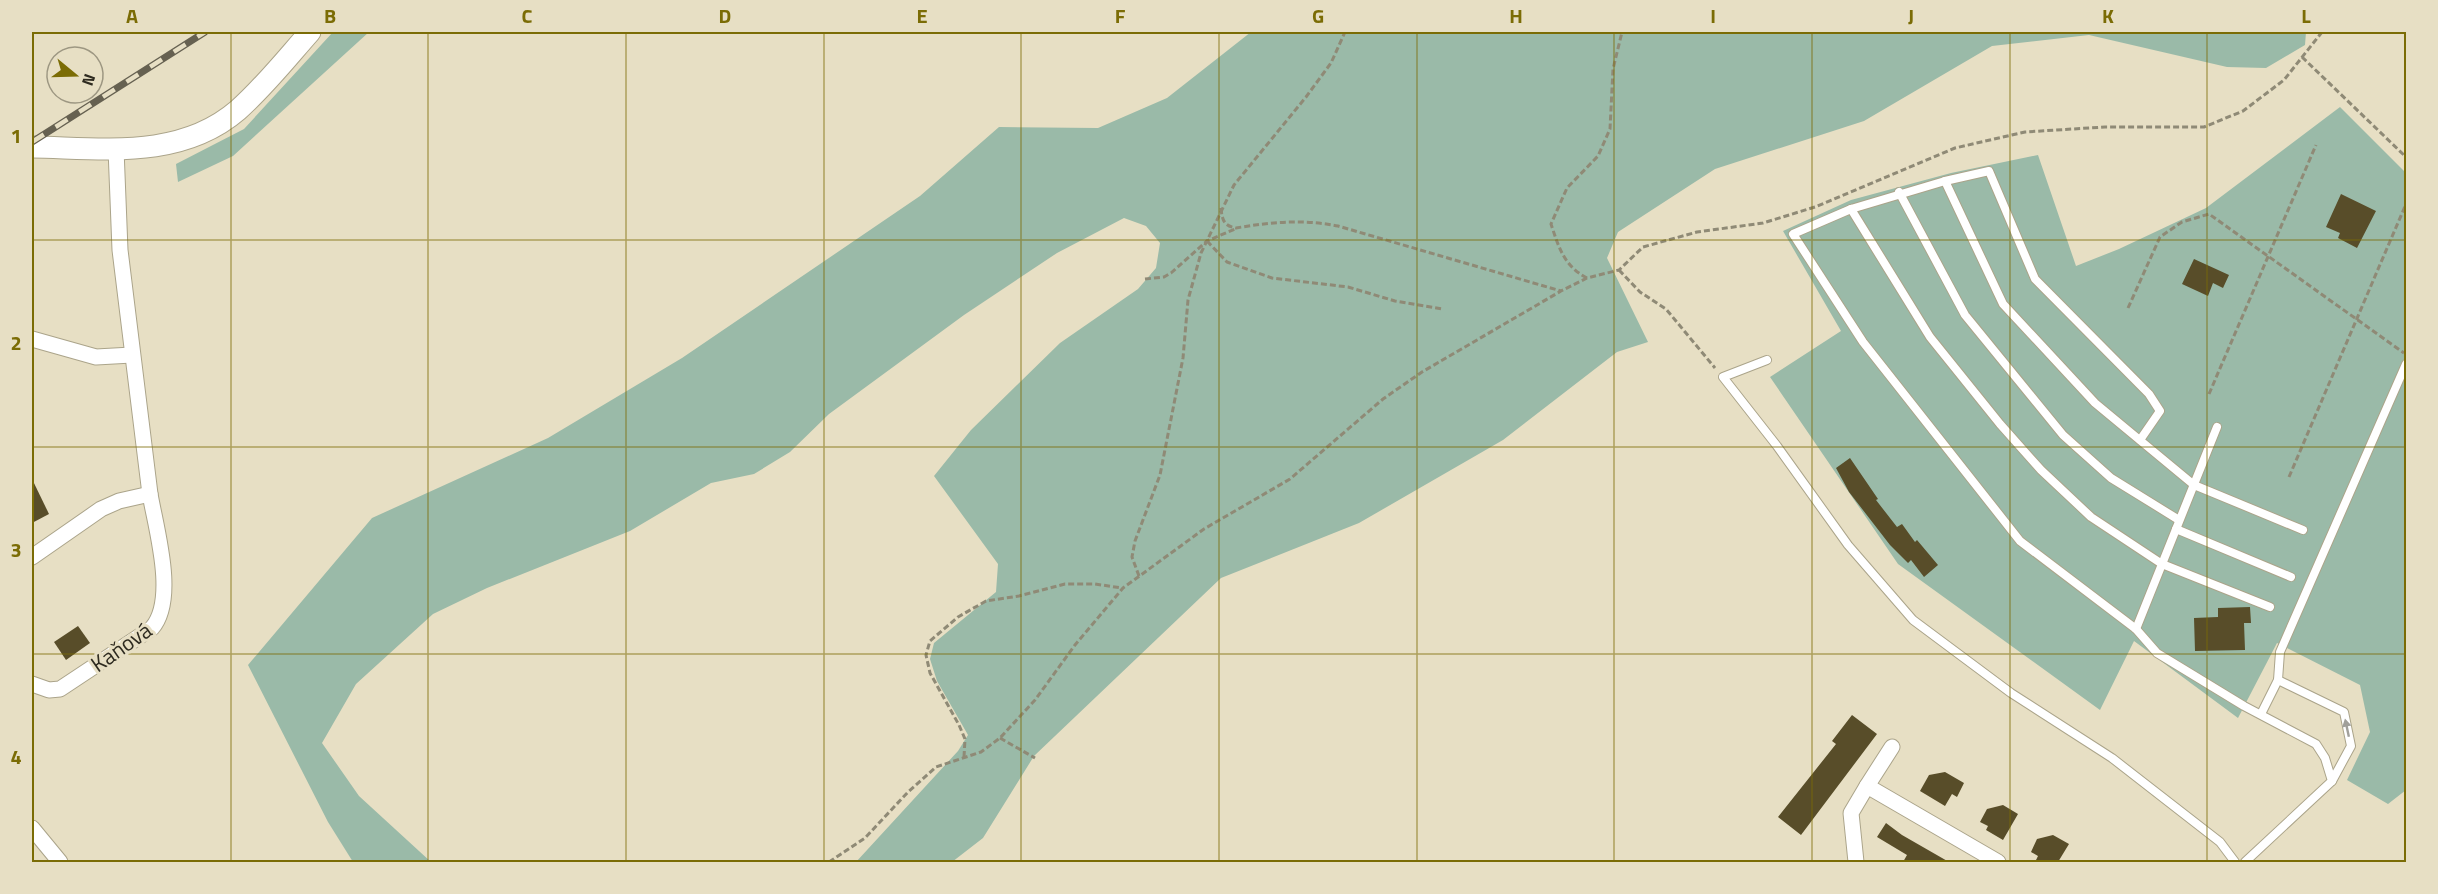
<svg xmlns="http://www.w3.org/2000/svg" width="2438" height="894" font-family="'Titillium Web',sans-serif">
	<rect width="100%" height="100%" fill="#e7dfc4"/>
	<g fill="#9abaa8">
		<polygon points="333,32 369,32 233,156 178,182 176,164 244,129"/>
		<polygon points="1251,32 2306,32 2305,45 2266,68 2227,67 2089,35 1992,46 1864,121 1715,169 1618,232 1607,258 1648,342 1617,352 1503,440 1359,523 1221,578 1034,756 983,838 952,862 856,862 958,751 968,735 937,681 930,659 934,643 996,592 998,564 934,476 971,430 1060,343 1138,289 1156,268 1160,243 1146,226 1124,218 1057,253 964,315 829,414 790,452 754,474 711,483 630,531 487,588 433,614 356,684 322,743 359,796 431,862 353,862 328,822 248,665 372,518 548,438 682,358 920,196 999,127 1098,128 1167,98"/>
		<polygon points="2340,107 2406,173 2406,790 2388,804 2347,780 2370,732 2360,685 2277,643 2238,718 2134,641 2100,710 1898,564 1770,377 1841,331 1783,231 1851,200 1951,173 2038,155 2076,266 2119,249 2206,208"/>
	</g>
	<g fill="#584d29">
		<polygon points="2341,194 2376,211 2357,248 2338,238 2340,233 2326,227"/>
		<polygon points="2194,259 2229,275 2223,288 2213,283 2208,296 2182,284"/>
		<polygon points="1850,458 1878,499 1876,500 1897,527 1902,524 1915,542 1917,540 1938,565 1924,577 1911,560 1908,563 1890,545 1849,492 1836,468"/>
		<polygon points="32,479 49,514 32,523"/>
		<polygon points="2250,607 2251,623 2244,623 2245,650 2195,651 2194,618 2218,617 2218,608"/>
		<polygon points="78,626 90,643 66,660 54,642"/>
		<polygon points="1852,715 1877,734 1801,835 1778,817 1836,744 1832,741"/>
		<polygon points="1945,772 1964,783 1957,797 1952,794 1945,806 1920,791 1929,775"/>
		<polygon points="2003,805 2018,814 2003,840 1986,830 1988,826 1980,822 1987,809"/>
		<polygon points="1886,823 1902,835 1949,862 1903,862 1907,855 1877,837"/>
		<polygon points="2053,835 2069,844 2058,862 2035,862 2038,856 2031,852 2037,839"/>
	</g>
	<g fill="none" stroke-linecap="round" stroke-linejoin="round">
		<defs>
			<g id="lane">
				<polyline points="1945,181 1989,171 2035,279 2149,394 2160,411 2140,440"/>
				<polyline points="1899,192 1965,315 2063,435 2111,478 2179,520"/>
				<polyline points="1851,209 1930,337 2000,424 2041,470 2091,517 2162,564 2270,607"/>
				<polyline points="1767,360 1723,377 1777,446 1848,545 1913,620 2011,693 2112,758 2220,842 2235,862"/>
				<polyline points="2176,529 2291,577"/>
				<polyline points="2136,629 2217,427"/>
				<polyline points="2278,680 2344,712 2351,746 2332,781"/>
				<polyline points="2261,714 2278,680 2280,652 2406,364"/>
				<polyline points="2245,862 2332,781 2325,758 2316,744 2244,706 2157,653 2136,629 2020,541 1863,342 1793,234 1851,209 1945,181 2003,304 2095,403 2194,485 2303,530"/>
			</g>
			<g id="street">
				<polyline points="32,339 96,357 132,355"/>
				<polyline points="32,557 101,509 119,501 150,494 120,250 116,149"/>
				<path d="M32,684l17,6 11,-1 92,-61c25,-29 4,-99 -2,-134"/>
				<polyline points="1867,786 1892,747"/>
				<polyline points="32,828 60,862"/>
				<polyline points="1856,862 1851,813 1867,786 1998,862"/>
			</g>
			<path id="secondary" d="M32,147c70,1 148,13 206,-37 27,-24 49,-52 72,-78"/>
		</defs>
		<use href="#lane" stroke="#aba48a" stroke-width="10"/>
		<use href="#street" stroke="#aba48a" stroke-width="17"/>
		<use href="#secondary" stroke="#aba48a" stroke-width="23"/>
		<g stroke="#8f8a76" stroke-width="3" stroke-dasharray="6 3" stroke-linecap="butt">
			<polyline points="2302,57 2406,157"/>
			<path d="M1221,208c1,12 3,18 15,20 35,-6 67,-9 102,-2l223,65"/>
			<polyline points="1207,241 1227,262 1272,278 1348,287 1395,301 1443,309"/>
			<polyline points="1619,270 1640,292 1666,309 1715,368"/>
			<path d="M1587,278c-23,-12 -28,-30 -36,-54l16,-36 31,-32 12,-27 3,-60 9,-37"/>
			<polyline points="1145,279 1164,277 1171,273 1207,241 1235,229"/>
			<polyline points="2128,308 2160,237 2182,222 2209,214 2404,353"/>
			<polyline points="2209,394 2316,145"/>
			<polyline points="2289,477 2406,204"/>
			<polyline points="1139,576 1132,557 1135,541 1160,475 1183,358 1188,300 1201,253 1234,185 1306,97 1331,63 1345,32"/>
			<polyline points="1000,738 1035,758"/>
			<polyline points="964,757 965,739 959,725 930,673 926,655 930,641 958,617 986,601 1019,596 1065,584 1095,584 1122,588"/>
			<polyline points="829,862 865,838 908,792 936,767 981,752 1000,738 1035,700 1075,645 1123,588 1204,529 1290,479 1383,399 1422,372 1561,291 1587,278 1619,270 1643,247 1697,232 1763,223 1815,207 1955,148 2025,132 2105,127 2204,127 2243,111 2284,80 2322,32"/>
		</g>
		<use href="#lane" stroke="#fff" stroke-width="8"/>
		<use href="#street" stroke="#fff" stroke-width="15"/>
		<use href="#secondary" stroke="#fff" stroke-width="21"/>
		<defs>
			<polyline id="rail" points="32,142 205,32"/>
		</defs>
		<use href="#rail" stroke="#666151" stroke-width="7"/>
		<use href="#rail" stroke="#e7dfc4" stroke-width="4.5" stroke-dasharray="14" stroke-linecap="butt"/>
	</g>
	<defs><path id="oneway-solid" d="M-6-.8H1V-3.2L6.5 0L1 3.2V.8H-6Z" transform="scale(1.5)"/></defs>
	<use fill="#a1a09b" href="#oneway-solid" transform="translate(2347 728) rotate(-102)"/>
	<path fill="none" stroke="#7b6c05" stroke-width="1.5" stroke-opacity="0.55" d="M231,32v830M428,32v830M626,32v830M824,32v830M1021,32v830M1219,32v830M1417,32v830M1614,32v830M1812,32v830M2010,32v830M2207,32v830M32,240h2374M32,447h2374M32,654h2374"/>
	<g text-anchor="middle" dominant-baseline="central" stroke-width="6" stroke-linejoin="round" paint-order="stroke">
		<g font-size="22" fill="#2e2b20" stroke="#e7dfc4">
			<text transform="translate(121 647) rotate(-35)">Kaňová</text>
		</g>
	</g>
	<rect width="2438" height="894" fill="none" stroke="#e7dfc4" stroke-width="66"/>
	<g transform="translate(75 75) rotate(109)"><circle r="28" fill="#e7dfc4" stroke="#9d9782" stroke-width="1.5"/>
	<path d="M0-4.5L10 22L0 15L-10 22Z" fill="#7b6c05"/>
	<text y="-9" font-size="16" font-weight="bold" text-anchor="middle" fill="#2e2b20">N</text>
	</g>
	<rect x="33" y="33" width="2372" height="828" fill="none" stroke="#7b6c05" stroke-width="2"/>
	<g font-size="20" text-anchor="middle" font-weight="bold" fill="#7b6c05">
		<text x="132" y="23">A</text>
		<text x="330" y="23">B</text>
		<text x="527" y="23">C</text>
		<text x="725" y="23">D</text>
		<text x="922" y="23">E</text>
		<text x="1120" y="23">F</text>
		<text x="1318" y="23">G</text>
		<text x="1516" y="23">H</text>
		<text x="1713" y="23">I</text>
		<text x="1911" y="23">J</text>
		<text x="2108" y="23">K</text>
		<text x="2306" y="23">L</text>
		<text x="16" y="143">1</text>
		<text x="16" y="350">2</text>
		<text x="16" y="557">3</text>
		<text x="16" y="764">4</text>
	</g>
</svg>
